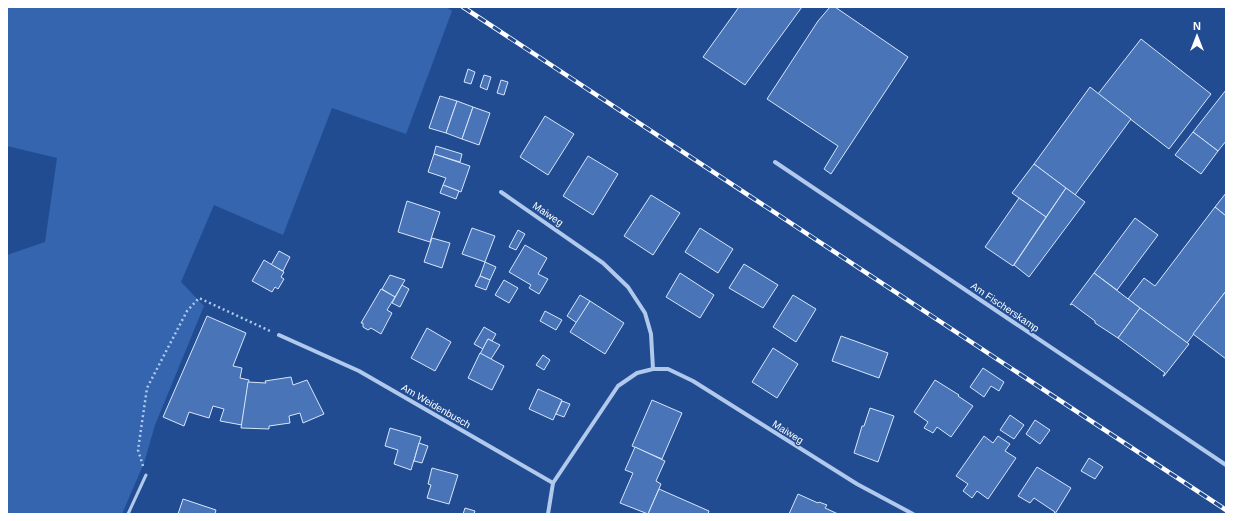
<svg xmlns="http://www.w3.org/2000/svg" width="1233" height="521" font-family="Helvetica,sans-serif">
	<rect width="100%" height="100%" fill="#214c91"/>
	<polygon fill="#3465ae" points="7,7 446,7 452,11 406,134 332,108 283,235 214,205 181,282 204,306 155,425 144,463 122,514 7,514 7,255 45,242 57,158 7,146"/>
	<g fill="#4975b8" stroke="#d7e5f9">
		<polygon points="739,7 802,7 745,85 703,57"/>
		<polygon points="830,7 835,7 908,57 831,174 824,169 838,146 767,99 818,21"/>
		<polygon points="1141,39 1211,94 1169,149 1098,94"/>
		<polygon points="468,69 475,72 471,84 464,82"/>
		<polygon points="484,75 491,77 487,90 480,87"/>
		<polygon points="501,80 508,82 504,95 497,93"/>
		<polygon points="1090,87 1131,119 1075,195 1034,164"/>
		<polygon points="1226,90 1226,141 1218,151 1193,132"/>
		<polygon points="440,96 457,101 446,133 429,128"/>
		<polygon points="457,101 473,107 462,139 446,133"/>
		<polygon points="473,107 490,113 479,145 462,139"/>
		<polygon points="545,116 574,134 548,175 520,157"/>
		<polygon points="1193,132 1218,151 1201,174 1175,155"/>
		<polygon points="436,146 462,154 460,162 434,154"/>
		<polygon points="434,154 470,166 461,192 443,185 446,178 428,172"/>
		<polygon points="588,156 618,174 593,215 563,196"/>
		<polygon points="1034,164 1066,188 1046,217 1012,193"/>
		<polygon points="443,185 459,191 456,199 440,193"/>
		<polygon points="1066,188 1085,202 1029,277 1014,265"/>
		<polygon points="1226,193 1226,216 1215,207"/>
		<polygon points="651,195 680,213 653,255 624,236"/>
		<polygon points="1019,198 1046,217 1013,266 985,247"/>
		<polygon points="407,201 440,212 430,242 398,232"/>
		<polygon points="1215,207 1226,216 1226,291 1187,343 1128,299 1144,278 1155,286"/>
		<polygon points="1135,218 1158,235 1117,290 1094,273"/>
		<polygon points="472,228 495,236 485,262 462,254"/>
		<polygon points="700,228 733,249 718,273 685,252"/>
		<polygon points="518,230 525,234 516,250 509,247"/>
		<polygon points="432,238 450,243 442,268 424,262"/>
		<polygon points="525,245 547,258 538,274 548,279 539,294 529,288 531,285 509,272"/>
		<polygon points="279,251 290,257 283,271 271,265"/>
		<polygon points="264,260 284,272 281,277 284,279 278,289 275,287 272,292 252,281"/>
		<polygon points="485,262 496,267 490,280 480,276"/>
		<polygon points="744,264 778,285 763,308 729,288"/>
		<polygon points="680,273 714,295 700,318 666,297"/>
		<polygon points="1094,273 1140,308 1118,338 1095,323 1095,321 1072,304 1070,305"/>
		<polygon points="390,275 405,280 395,297 382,289"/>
		<polygon points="480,276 490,280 486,290 475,286"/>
		<polygon points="504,280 518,288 509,303 495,295"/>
		<polygon points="402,285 409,289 400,307 392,303"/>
		<polygon points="381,289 395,297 387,310 392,313 381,334 371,328 368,330 363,327 363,323 361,323"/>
		<polygon points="1226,291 1226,359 1193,334"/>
		<polygon points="580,295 590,301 577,323 567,316"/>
		<polygon points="793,295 816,309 796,342 773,327"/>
		<polygon points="590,301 624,323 605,354 570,332"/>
		<polygon points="1140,308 1189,344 1164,376 1163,376 1165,373 1118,338"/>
		<polygon points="545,311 562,320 556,330 540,321"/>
		<polygon points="207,316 246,333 233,366 242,368 240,378 249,380 242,425 220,421 224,409 213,406 209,418 189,412 184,426 163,417"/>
		<polygon points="484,327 496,334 492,341 488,339 483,349 474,344"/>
		<polygon points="427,328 451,342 435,371 411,358"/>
		<polygon points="841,336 888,353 879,378 832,361"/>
		<polygon points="488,339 500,345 491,359 480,354"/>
		<polygon points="773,348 798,364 777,398 752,382"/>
		<polygon points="480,353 504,366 492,390 468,378"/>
		<polygon points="543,355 550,360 544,370 536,365"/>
		<polygon points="983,368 1004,382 999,391 991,386 984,397 970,387"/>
		<polygon points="291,377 293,385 307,380 324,414 303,423 300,413 289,416 290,423 269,426 269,429 241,428 248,382 266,383 265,381"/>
		<polygon points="935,380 959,395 958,396 973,406 951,437 937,427 933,433 924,428 928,422 914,412"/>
		<polygon points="538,389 562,400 553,420 529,409"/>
		<polygon points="652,400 682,413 662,459 632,446"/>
		<polygon points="562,401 570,404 564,417 556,414"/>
		<polygon points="870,408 894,416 878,462 854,453 860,433 862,426 864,426"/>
		<polygon points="1010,415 1024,425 1014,439 1000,430"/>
		<polygon points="1035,420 1050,430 1040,444 1026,434"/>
		<polygon points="390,428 421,437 411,470 394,464 398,450 385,446"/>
		<polygon points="984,436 993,443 998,436 1010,444 1005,451 1016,458 988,499 977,491 972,498 963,491 968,484 956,476"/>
		<polygon points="419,443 428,446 422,463 414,461"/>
		<polygon points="635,447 665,461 656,481 661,484 648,514 620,503 633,473 625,470"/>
		<polygon points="1089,458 1103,467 1095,479 1081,471"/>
		<polygon points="1037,467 1071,488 1055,514 1053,514 1055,512 1034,498 1030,503 1018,496"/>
		<polygon points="432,468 458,475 449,504 427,498 431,485 428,484"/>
		<polygon points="659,489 709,511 708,514 648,514"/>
		<polygon points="798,494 818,503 819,502 827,505 825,508 838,514 789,514"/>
		<polygon points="183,499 216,510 215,514 178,514"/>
		<polygon points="465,508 475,511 474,514 463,514"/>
	</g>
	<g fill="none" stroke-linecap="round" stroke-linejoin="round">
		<polyline stroke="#b1c9ed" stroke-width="2.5" stroke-dasharray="2 3" stroke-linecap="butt" points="143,466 138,450 147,388 187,311 199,298 270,331"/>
		<polyline stroke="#b1c9ed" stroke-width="3" points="128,514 146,475"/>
		<g stroke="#b1c9ed" stroke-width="4">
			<polyline points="775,162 1226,465"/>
			<polyline points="501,192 603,263 628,287 645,313 651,334 653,369 668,369 693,381 857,484 913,514"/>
			<polyline points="279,335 359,371 553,483 548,514"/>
			<polyline points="553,483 618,386 637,373 653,369"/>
		</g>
		<defs>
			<polyline id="rail" points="463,7 1226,510"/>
		</defs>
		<use href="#rail" stroke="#fff" stroke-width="4.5"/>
		<use href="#rail" stroke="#214c91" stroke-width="3" stroke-dasharray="9" stroke-linecap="butt"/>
	</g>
	<g text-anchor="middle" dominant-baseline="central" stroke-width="3" stroke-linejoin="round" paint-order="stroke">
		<g font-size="10" fill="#fff" stroke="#214c91">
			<text transform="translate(548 214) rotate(34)">Maiweg</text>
			<text transform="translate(1005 307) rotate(34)">Am Fischerskamp</text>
			<text transform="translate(436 406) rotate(30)">Am Weidenbusch</text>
			<text transform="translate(788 432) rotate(32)">Maiweg</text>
		</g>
	</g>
	<rect width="1233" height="521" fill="none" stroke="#ffffff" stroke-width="16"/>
	<g transform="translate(1197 36)" stroke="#214c91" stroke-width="3" paint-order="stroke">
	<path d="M0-3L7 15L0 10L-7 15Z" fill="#ffffff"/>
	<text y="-6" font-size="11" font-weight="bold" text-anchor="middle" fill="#ffffff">N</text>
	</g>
</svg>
